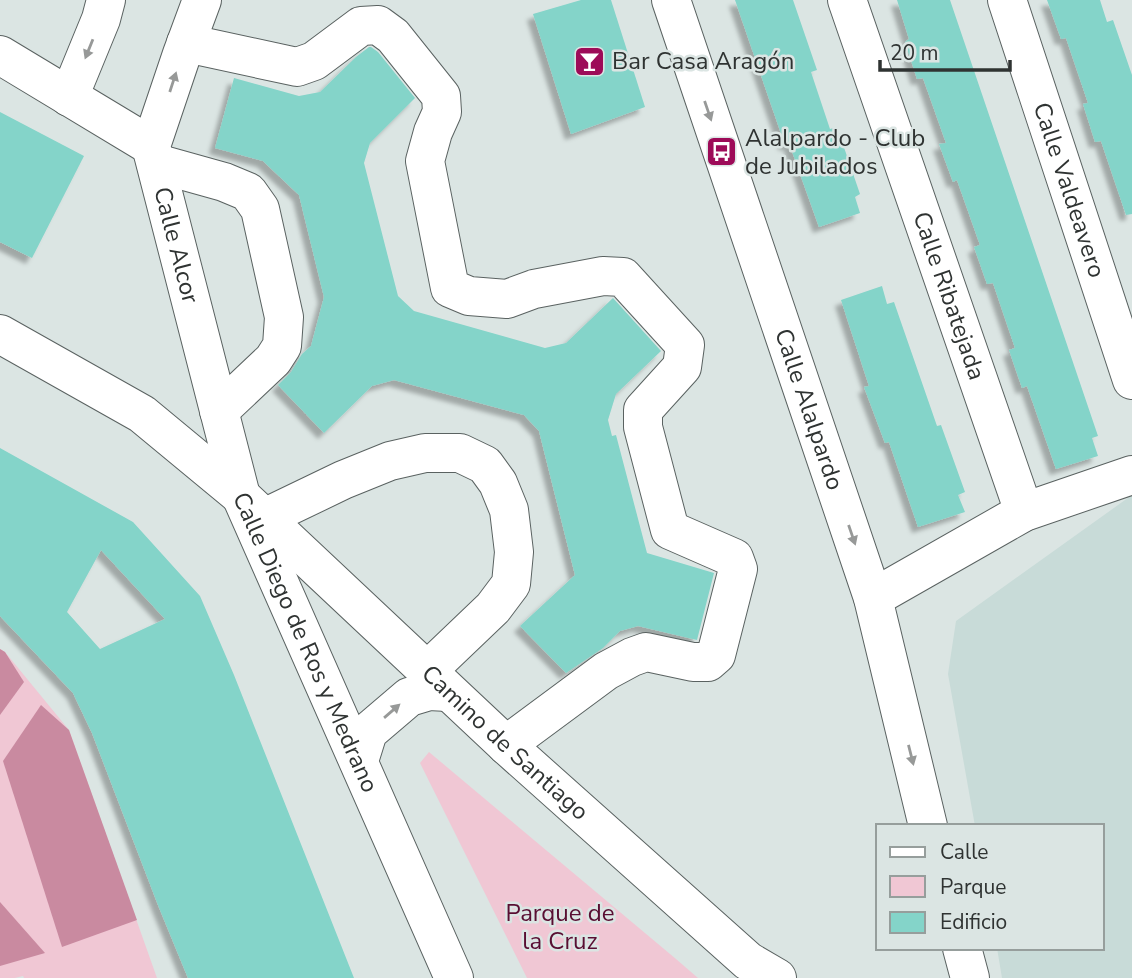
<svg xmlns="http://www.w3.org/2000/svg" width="1132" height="978" font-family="'Nunito Sans',sans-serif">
	<defs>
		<filter id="shadow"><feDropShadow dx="-6" dy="6" stdDeviation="2" flood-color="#0004"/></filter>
	</defs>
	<rect width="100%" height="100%" fill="#dbe5e3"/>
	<polygon fill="#c8dbd8" points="1132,495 1132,978 1002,978 997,948 1102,948 1102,826 975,826 948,674 956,621"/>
	<g fill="#f0c7d4">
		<polygon points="0,649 5,652 69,730 157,978 24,978 23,976 15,978 0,978"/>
		<polygon points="429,752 676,959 698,978 527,978 420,763"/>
	</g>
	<g fill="#c98aa0">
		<polygon points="0,649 5,652 24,682 0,715"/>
		<polygon points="41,705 69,730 137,920 62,947 3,761"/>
		<polygon points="0,902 45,953 0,966"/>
	</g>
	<g fill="#84d4c9" fill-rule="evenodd" filter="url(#shadow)">
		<polygon points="581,0 611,0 645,107 571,134 533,14"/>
		<polygon points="735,0 793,0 817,70 811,72 830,129 837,127 860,194 855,197 860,213 819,227 789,143 785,145"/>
		<polygon points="897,0 950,0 1098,436 1092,438 1098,456 1056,469 1027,386 1022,388 1009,350 1015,348 993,283 987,284 974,247 980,245 957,180 953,182 939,144 946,143 923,78 917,79 905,42 909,39"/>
		<polygon points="1047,0 1100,0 1107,22 1113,20 1132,75 1132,214 1126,215 1101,141 1095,142 1083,104 1088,103 1066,38 1061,39"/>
		<polygon points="369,47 371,47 378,52 415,98 370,143 364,163 398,296 414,311 545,348 566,343 613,298 661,351 616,394 608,420 612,436 616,435 647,553 714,573 697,640 638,626 620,631 603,648 566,673 520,626 575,575 539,431 524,415 394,380 372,386 324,433 278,385 291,372 302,354 311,346 324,297 299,195 263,161 215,148 234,78 299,96 320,92 356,57"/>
		<polygon points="0,112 84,156 32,258 0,242"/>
		<polygon points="882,286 887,304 894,302 937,426 941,425 965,492 958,495 965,512 918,527 889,442 885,443 864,387 869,386 841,300"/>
		<path d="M0,448l133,74 67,74 34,79 120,303h-166l-30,-73 -66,-172 -19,-40 -73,-77zM101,550l64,69 -65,30 -33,-37z"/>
	</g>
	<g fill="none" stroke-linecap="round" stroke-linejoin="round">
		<defs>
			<g id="minor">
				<path id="s1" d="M202,0l-20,54 -31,92 90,350 213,482"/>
				<path id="s2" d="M671,0l202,598 55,228"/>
				<path id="s3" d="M847,0l177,512"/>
				<path id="s4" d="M1007,0l125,380"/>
				<polyline points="186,43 297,67 314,61 361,26 378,25 393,36 441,96 442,112 433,132 425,161 450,288 469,296 507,299 534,289 603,276 623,277 685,345 682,367 643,410 643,427 670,530 734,558 738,569 716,655 708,662 693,662 646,652 632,657 606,671 506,745"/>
				<polyline points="0,55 151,146"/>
				<polyline points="69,97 101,19 106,0"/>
				<polyline points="156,163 224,182 248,192 260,209 284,317 282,346 273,360 219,411"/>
				<path id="s5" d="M0,334l142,80 99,82 265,249 242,216 29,17"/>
				<polyline points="264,518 343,480 390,461 425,453 460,453 485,465 498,483 509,510 514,552 511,584 493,608 426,672"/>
				<polyline points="873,598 1024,512 1132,475"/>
				<polyline points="359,761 368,732 409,697 429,691 448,692"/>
				<polyline points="962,948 970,978"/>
			</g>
		</defs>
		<use href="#minor" stroke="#5a6261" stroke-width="40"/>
		<use href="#minor" stroke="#fff" stroke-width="38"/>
	</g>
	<defs><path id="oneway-solid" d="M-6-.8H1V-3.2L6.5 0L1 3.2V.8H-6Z" transform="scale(1.75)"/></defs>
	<g fill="#979998">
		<use href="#oneway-solid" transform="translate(89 49) rotate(112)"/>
		<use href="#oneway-solid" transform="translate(173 82) rotate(-72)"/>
		<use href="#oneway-solid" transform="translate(708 111) rotate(71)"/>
		<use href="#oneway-solid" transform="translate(852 535) rotate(71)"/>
		<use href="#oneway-solid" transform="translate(392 711) rotate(-41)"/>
		<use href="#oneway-solid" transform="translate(911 755) rotate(76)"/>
	</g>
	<defs>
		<symbol id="bar-square" viewBox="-11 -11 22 22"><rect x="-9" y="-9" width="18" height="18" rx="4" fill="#9d0b58" stroke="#dbe5e3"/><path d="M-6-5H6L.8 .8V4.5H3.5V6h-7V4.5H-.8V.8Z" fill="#fff"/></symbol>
		<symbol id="bus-square" viewBox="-11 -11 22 22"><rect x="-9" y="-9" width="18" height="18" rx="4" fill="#9d0b58" stroke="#dbe5e3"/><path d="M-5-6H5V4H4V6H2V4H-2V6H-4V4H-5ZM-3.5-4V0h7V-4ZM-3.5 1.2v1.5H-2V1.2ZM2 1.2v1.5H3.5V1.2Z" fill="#fff"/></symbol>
	</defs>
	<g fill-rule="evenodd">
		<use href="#bar-square" x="572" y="44" width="35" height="35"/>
		<use href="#bus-square" x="704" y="134" width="35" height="35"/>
	</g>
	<g text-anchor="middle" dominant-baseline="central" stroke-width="5" stroke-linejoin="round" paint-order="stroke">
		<g font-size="24" fill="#2f3332" stroke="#dbe5e3" text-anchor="start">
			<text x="612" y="61">Bar Casa Aragón</text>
			<text x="745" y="138">Alalpardo - Club<tspan x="745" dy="28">de Jubilados</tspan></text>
		</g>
		<g font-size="24" fill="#2f3332" stroke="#dbe5e3">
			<text stroke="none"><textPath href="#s4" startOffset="200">Calle Valdeavero</textPath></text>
			<text stroke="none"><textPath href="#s1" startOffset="257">Calle Alcor</textPath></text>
			<text stroke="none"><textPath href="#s3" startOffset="313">Calle Ribatejada</textPath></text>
			<text stroke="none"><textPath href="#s2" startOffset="432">Calle Alalpardo</textPath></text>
			<text stroke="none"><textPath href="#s1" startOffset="676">Calle Diego de Ros y Medrano</textPath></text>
			<text stroke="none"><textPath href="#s5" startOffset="653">Camino de Santiago</textPath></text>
		</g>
		<g font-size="24" fill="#590e32" stroke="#dbe5e3">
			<text x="560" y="913">Parque de<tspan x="560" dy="28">la Cruz</tspan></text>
		</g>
	</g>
	<rect x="876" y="824" width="228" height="126" fill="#dbe5e3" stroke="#969e9c" stroke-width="2"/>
	<rect x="890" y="847" width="35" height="10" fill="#ffffff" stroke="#969e9c" stroke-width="2"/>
	<text x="940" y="859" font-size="21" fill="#2f3332">Calle</text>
	<rect x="890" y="876" width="35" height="21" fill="#f0c7d4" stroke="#969e9c" stroke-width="2"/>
	<text x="940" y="894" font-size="21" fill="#2f3332">Parque</text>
	<rect x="890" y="912" width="35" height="21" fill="#84d4c9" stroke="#969e9c" stroke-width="2"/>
	<text x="940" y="929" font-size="21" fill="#2f3332">Edificio</text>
	<path d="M880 60v10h130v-10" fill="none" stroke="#2f3332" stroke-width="3.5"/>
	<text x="890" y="60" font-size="21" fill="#2f3332" stroke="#dbe5e3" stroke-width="5" paint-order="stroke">20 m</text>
</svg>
